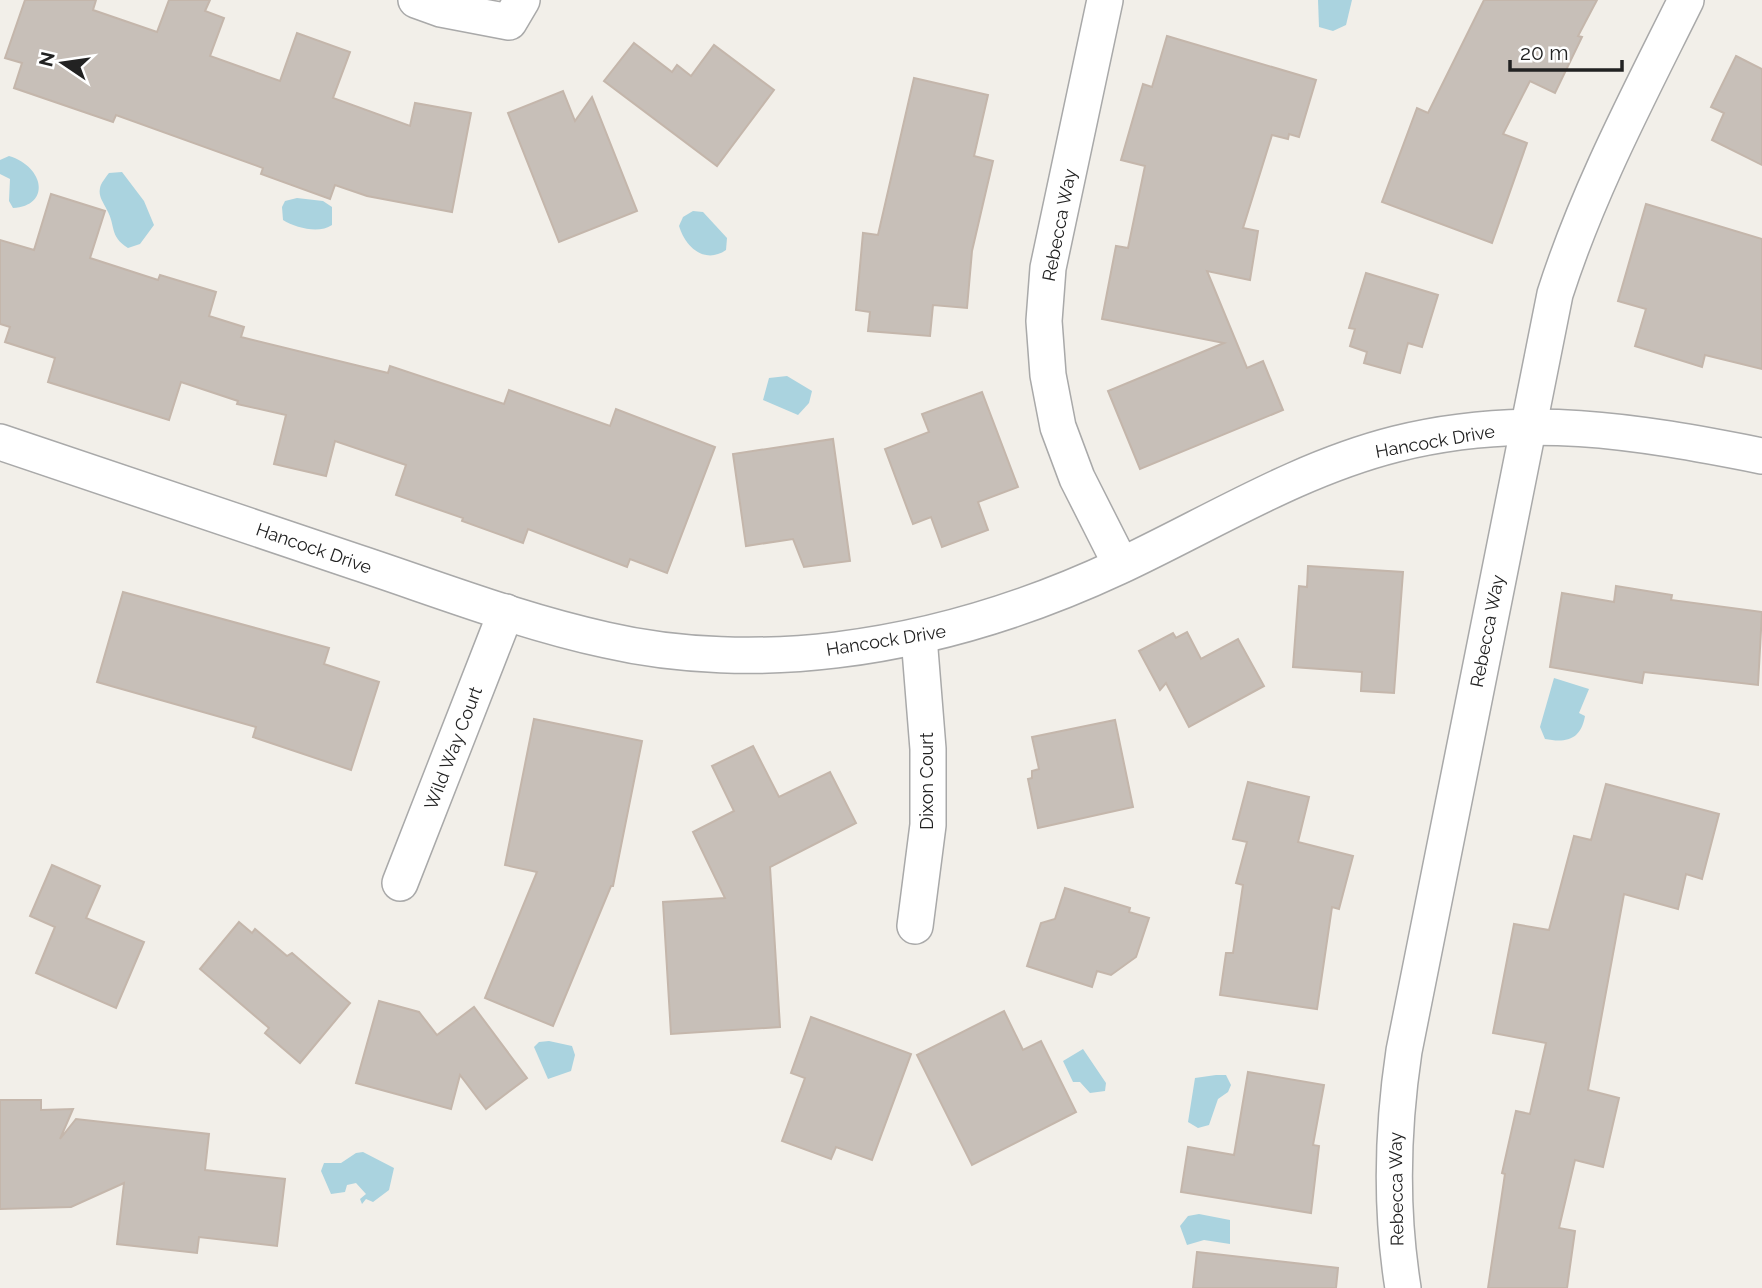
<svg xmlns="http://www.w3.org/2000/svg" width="1762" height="1288" font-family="Raleway,sans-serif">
	<rect width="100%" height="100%" fill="#f2efe9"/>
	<g fill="#aad3df">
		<polygon points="1318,0 1352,0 1346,25 1333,31 1319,27"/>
		<path d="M9,156c36,11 42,50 4,52l-4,-7 1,-22 -10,-5v-14z"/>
		<path d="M122,172l22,29 10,24 -14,19 -12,4c-19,-12 -12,-22 -21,-38 -3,-7 -9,-13 -7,-22 1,-5 6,-11 9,-15z"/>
		<path d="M297,198l26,3 9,6v18c-13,9 -36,3 -49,-5l-1,-13 3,-6z"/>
		<path d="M693,211l10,1 24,26 -1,12c-20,14 -40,-1 -47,-24l4,-9z"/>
		<polygon points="787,376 812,391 809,403 798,415 763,400 769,378"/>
		<path d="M1554,678l35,11 -10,24 6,3c-4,24 -19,27 -40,23l-5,-12z"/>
		<polygon points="549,1041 572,1046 575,1055 571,1071 548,1079 534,1047 539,1042"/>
		<polygon points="1083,1049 1106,1083 1105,1091 1090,1093 1080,1082 1073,1082 1063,1061"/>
		<polygon points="1216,1075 1226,1075 1231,1085 1228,1092 1218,1099 1209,1125 1198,1128 1188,1122 1195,1078"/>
		<polygon points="363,1152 394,1168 389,1190 373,1202 366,1199 362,1204 360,1199 366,1194 356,1183 347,1185 345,1192 331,1194 321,1171 324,1163 341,1163 356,1153"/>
		<polygon points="1199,1214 1230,1220 1230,1244 1204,1240 1187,1245 1180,1226 1188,1216"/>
	</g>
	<g fill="#c7bfb8" stroke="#c4b6ab" stroke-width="2">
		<polygon points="25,0 96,0 93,10 157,32 169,0 210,0 205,11 224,18 210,56 280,81 297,33 350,52 333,98 410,126 415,103 471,113 452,212 367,196 335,185 330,199 261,174 263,168 116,115 113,122 14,88 22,63 5,58"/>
		<polygon points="1484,0 1597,0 1578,36 1582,37 1555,93 1530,81 1503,134 1527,143 1492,243 1382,202 1417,108 1428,113"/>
		<polygon points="1167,36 1316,80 1299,137 1289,134 1288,139 1272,135 1243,228 1258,231 1250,280 1207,271 1247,368 1263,361 1283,410 1140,469 1108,391 1224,343 1102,319 1116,246 1128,248 1145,166 1121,160 1143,84 1152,87"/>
		<polygon points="634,43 672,72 677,65 691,76 714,45 774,90 717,166 604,81"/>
		<polygon points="1736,56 1762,69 1762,165 1712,140 1724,113 1711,107"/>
		<polygon points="914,78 988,95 974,156 993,161 972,251 967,308 933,305 930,336 868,331 870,312 856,310 863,233 878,235"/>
		<polygon points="563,91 575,121 592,97 637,211 559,242 508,113"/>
		<polygon points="51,194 105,211 90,258 158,280 160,275 216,292 209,316 244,327 241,337 388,373 390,366 504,404 509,390 610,426 616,409 715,447 667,573 630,559 627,567 528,529 523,543 462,521 463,518 396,495 406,465 335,441 326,476 274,464 286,415 237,404 238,401 181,382 169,420 48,382 55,358 5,342 10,327 0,324 0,240 34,250"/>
		<polygon points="1646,204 1762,239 1762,369 1705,355 1702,367 1635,346 1646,309 1618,301"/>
		<polygon points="1366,273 1438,295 1422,347 1408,343 1400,373 1364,363 1367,352 1350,346 1355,329 1349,328"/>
		<polygon points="982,392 1018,487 978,502 988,530 942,547 931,517 913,524 885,449 929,432 922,414"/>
		<polygon points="833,439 850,561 804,567 793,539 746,546 733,454"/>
		<polygon points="1308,566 1403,572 1394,693 1361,691 1362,672 1293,667 1299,586 1307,587"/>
		<polygon points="1616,586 1672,595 1671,600 1762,612 1758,685 1644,672 1642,683 1550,667 1562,593 1614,602"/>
		<polygon points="123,592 329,648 324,664 379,682 351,770 253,737 256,727 97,682"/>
		<polygon points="1187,632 1201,659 1238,639 1264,686 1189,727 1166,683 1160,690 1139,651 1173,633 1176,638"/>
		<polygon points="534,719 642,741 613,886 611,886 553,1026 485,998 537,872 505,865"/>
		<polygon points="1115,720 1133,807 1038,828 1028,779 1032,778 1032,771 1039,769 1032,737"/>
		<polygon points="753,746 779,797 830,772 856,823 770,867 780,1027 671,1034 663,902 725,898 693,832 734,811 712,766"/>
		<polygon points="1248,782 1309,797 1298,842 1353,856 1339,909 1332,907 1317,1009 1220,995 1226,953 1233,953 1243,885 1236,883 1247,842 1233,839"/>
		<polygon points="1606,784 1719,814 1702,879 1686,874 1678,909 1624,894 1588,1090 1619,1098 1603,1167 1575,1160 1559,1228 1575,1231 1567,1288 1488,1288 1505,1174 1502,1173 1516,1111 1530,1114 1546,1043 1493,1033 1514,924 1549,930 1574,836 1591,840"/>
		<polygon points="52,865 100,886 86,918 144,942 116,1008 36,973 55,927 30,916"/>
		<polygon points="1065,888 1130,908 1129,912 1149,918 1136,957 1111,975 1097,971 1092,987 1027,966 1041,923 1055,919"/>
		<polygon points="239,922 252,933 255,929 287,956 292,953 350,1003 300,1063 265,1033 269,1028 200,969"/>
		<polygon points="379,1001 419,1012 437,1035 474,1007 527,1078 486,1109 460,1075 451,1109 356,1083"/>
		<polygon points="1004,1011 1023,1050 1041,1041 1076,1112 972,1165 917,1055"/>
		<polygon points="811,1017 911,1054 872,1160 836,1147 831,1159 782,1141 805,1078 791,1073"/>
		<polygon points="1248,1072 1324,1085 1313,1145 1319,1146 1311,1213 1181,1192 1188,1147 1234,1155"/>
		<polygon points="0,1100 41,1100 41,1110 73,1109 60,1139 76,1119 209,1134 205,1170 285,1179 277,1246 199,1237 197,1253 117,1244 124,1183 71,1207 0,1209"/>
		<polygon points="1197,1252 1338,1268 1336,1288 1193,1288"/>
	</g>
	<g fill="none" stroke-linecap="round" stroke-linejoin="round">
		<defs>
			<g id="minor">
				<polyline points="416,0 441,9 509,22 522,0"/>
				<polyline points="1105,0 1048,268 1044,321 1048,375 1058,427 1077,478 1121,565"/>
				<path d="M0,442c117,40 234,79 350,118 85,28 169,61 256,80 73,17 156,19 230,10 99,-12 192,-41 282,-83 92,-43 179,-98 278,-123 129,-32 239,-13 366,12"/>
				<polyline points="400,883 506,612"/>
				<polyline points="915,926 928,825 928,749 919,637"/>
				<path d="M1403,1288c-13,-81 -11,-157 1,-237l151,-757c33,-103 83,-197 131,-294"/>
			</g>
		</defs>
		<use href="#minor" stroke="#a9a9a9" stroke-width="38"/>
		<use href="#minor" stroke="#fff" stroke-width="35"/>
	</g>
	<g text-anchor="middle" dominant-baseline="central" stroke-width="5" stroke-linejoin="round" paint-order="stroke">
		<g font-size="18" fill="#222" stroke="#fff">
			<text transform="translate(1059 225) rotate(-79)">Rebecca Way</text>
			<text transform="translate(1435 441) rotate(-10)">Hancock Drive</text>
			<text transform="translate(314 548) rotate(19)">Hancock Drive</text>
			<text transform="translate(1487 631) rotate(-79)">Rebecca Way</text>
			<text transform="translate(886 640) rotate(-9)">Hancock Drive</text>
			<text transform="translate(453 748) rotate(-69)">Wild Way Court</text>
			<text transform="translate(926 781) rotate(-90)">Dixon Court</text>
			<text transform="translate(1396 1189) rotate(-91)">Rebecca Way</text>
		</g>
	</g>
	<g transform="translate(63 63) rotate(283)" stroke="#ffffff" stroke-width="5" paint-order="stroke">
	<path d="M0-5L12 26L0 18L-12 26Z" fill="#222222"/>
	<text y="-10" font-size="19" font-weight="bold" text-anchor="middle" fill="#222222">N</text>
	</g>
	<path d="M1510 60v10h112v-10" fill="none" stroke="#222222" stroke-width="3.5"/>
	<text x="1520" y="60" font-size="21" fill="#222222" stroke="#ffffff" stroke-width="5" paint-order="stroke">20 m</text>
</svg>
